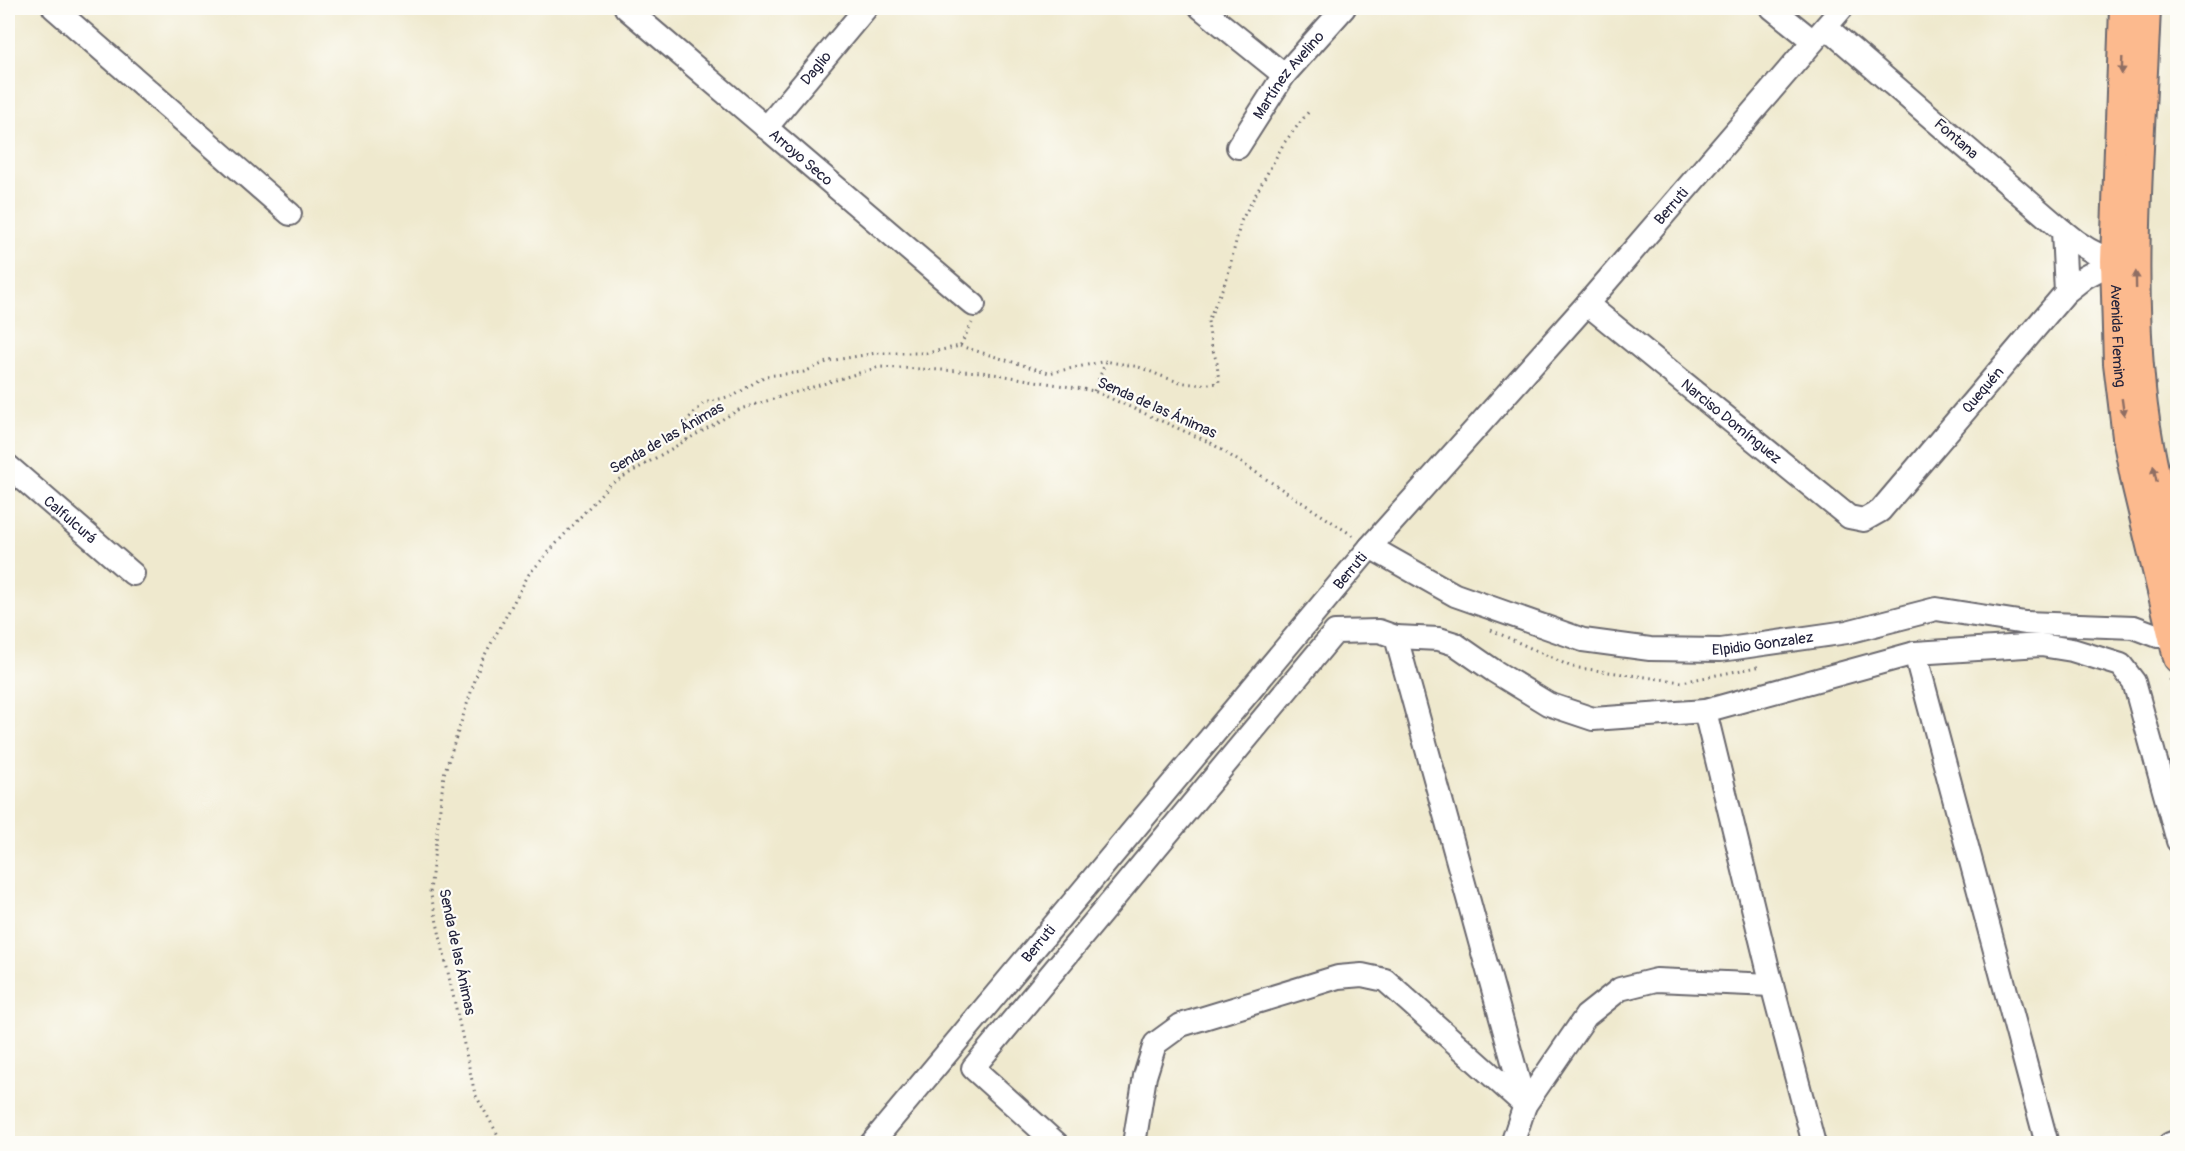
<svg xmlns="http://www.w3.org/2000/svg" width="2185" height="1151" font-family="Pangolin,sans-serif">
	<rect width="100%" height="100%" fill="#fdfcf7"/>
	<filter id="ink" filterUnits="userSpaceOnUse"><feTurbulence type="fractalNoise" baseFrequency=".0167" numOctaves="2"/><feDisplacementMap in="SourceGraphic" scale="12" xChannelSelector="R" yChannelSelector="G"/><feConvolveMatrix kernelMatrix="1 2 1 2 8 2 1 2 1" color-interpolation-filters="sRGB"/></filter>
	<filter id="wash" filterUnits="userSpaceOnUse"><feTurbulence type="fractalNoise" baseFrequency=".008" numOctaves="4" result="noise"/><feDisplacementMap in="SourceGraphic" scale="24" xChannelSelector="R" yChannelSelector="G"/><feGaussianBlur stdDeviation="1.35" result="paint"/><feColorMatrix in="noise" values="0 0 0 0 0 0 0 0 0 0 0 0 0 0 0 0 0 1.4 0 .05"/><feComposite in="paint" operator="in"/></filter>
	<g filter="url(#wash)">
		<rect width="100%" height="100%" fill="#efe9ce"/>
	</g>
	<g filter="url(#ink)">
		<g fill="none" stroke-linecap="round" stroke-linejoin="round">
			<defs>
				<g id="minor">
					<polyline points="54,8 290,214"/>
					<path id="s1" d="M626,8l348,297"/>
					<polyline points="1201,8 1284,75"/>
					<polyline points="1772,8 1813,41"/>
					<path id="s2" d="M766,128l100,-120"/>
					<path id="s3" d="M1238,147l46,-72 60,-67"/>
					<path d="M2063,231c16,14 31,24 52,30"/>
					<polyline points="2066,292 2085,277 2115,261"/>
					<path id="s4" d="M1587,304l262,213 15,3 16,-9 186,-219 -3,-61 -237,-204"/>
					<path id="s5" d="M8,466l125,108"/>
					<path id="s6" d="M1370,547l85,48 128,45 67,9 71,1 126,-18 89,-23 89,14 109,4 24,9 13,-4"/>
					<polyline points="1396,637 1439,639 1455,644 1494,671 1548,704 1593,719 1705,711 1915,653 2047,1144"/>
					<polyline points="1915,653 2041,645 2072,650 2121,665 2134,682 2178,841"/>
					<polyline points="1705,711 1772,985 1814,1144"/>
					<path id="s7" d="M871,1144l499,-597 217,-243 255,-296"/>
					<polyline points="1057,1144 973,1068 1335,632 1379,631 1396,637 1525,1105 1385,980 1362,975 1338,977 1181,1025 1155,1044 1145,1076 1134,1144"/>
					<polyline points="1512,1144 1525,1105 1586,1016 1620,989 1656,980 1772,985"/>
					<polyline points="2170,1144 2178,1141"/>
				</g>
				<g id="major">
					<path id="s8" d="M2124,8l-9,253 3,102 9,74 9,46 42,175"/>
					<path d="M2146,8c-5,126 -18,255 -5,381 6,62 23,122 37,183"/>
				</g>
			</defs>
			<use href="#minor" stroke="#6a686e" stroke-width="26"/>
			<use href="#major" stroke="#6a686e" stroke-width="32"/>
			<g stroke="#6a686e" stroke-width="3" stroke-dasharray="1.5 4.5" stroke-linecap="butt">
				<polyline points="960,346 1049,373 1106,361"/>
				<path d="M1094,391l12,-30c11,3 30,4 38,8 30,12 41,18 75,14l-2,-20 -6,-19 -3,-23 19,-43 14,-57 43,-78 26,-33"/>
				<polyline points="687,440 686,421 704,403 735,395 765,376 804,372 829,361 876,353 927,353 960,346 972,323"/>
				<polyline points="1491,630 1572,667 1682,682 1762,666"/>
				<polyline points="2170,679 2178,709"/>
				<polyline points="503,1144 475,1094 430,891 444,774 481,662 529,574 609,485 740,409 879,367 982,372 1094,391 1211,443 1355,537"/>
			</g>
			<use href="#minor" stroke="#fff" stroke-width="22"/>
			<use href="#major" stroke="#fcba8e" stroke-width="28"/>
		</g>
		<defs><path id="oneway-solid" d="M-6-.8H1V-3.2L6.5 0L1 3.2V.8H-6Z" transform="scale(1.5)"/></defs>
		<g fill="#8f6e64">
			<use href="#oneway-solid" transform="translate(2122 66) rotate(92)"/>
			<use href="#oneway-solid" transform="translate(2136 280) rotate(-91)"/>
			<use href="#oneway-solid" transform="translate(2123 407) rotate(82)"/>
			<use href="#oneway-solid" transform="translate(2155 474) rotate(-102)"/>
		</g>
	</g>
	<g text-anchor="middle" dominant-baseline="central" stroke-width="4.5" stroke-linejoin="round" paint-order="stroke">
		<g font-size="15" fill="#22223b" stroke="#fdfcf7">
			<text stroke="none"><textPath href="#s2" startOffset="78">Daglio</textPath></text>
			<text stroke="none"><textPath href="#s3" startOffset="88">Martínez Avelino</textPath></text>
			<text transform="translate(1956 139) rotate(41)">Fontana</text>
			<text stroke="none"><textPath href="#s1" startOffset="230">Arroyo Seco</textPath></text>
			<text stroke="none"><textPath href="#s7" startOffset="1233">Berruti</textPath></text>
			<text stroke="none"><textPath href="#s8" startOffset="328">Avenida Fleming</textPath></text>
			<text stroke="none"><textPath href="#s4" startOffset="530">Quequén</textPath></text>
			<text transform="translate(1157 408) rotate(24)">Senda de las Ánimas</text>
			<text stroke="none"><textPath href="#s4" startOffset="186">Narciso Domínguez</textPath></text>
			<text transform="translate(667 438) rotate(-30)">Senda de las Ánimas</text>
			<text stroke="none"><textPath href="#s5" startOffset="82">Calfulcurá</textPath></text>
			<text stroke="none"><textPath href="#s7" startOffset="747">Berruti</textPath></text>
			<text stroke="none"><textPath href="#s6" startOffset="414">Elpidio Gonzalez</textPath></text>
			<text stroke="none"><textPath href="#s7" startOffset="261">Berruti</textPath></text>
			<text transform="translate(457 952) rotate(78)">Senda de las Ánimas</text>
		</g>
	</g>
	<rect width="2185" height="1151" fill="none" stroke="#fdfcf7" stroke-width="30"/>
</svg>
